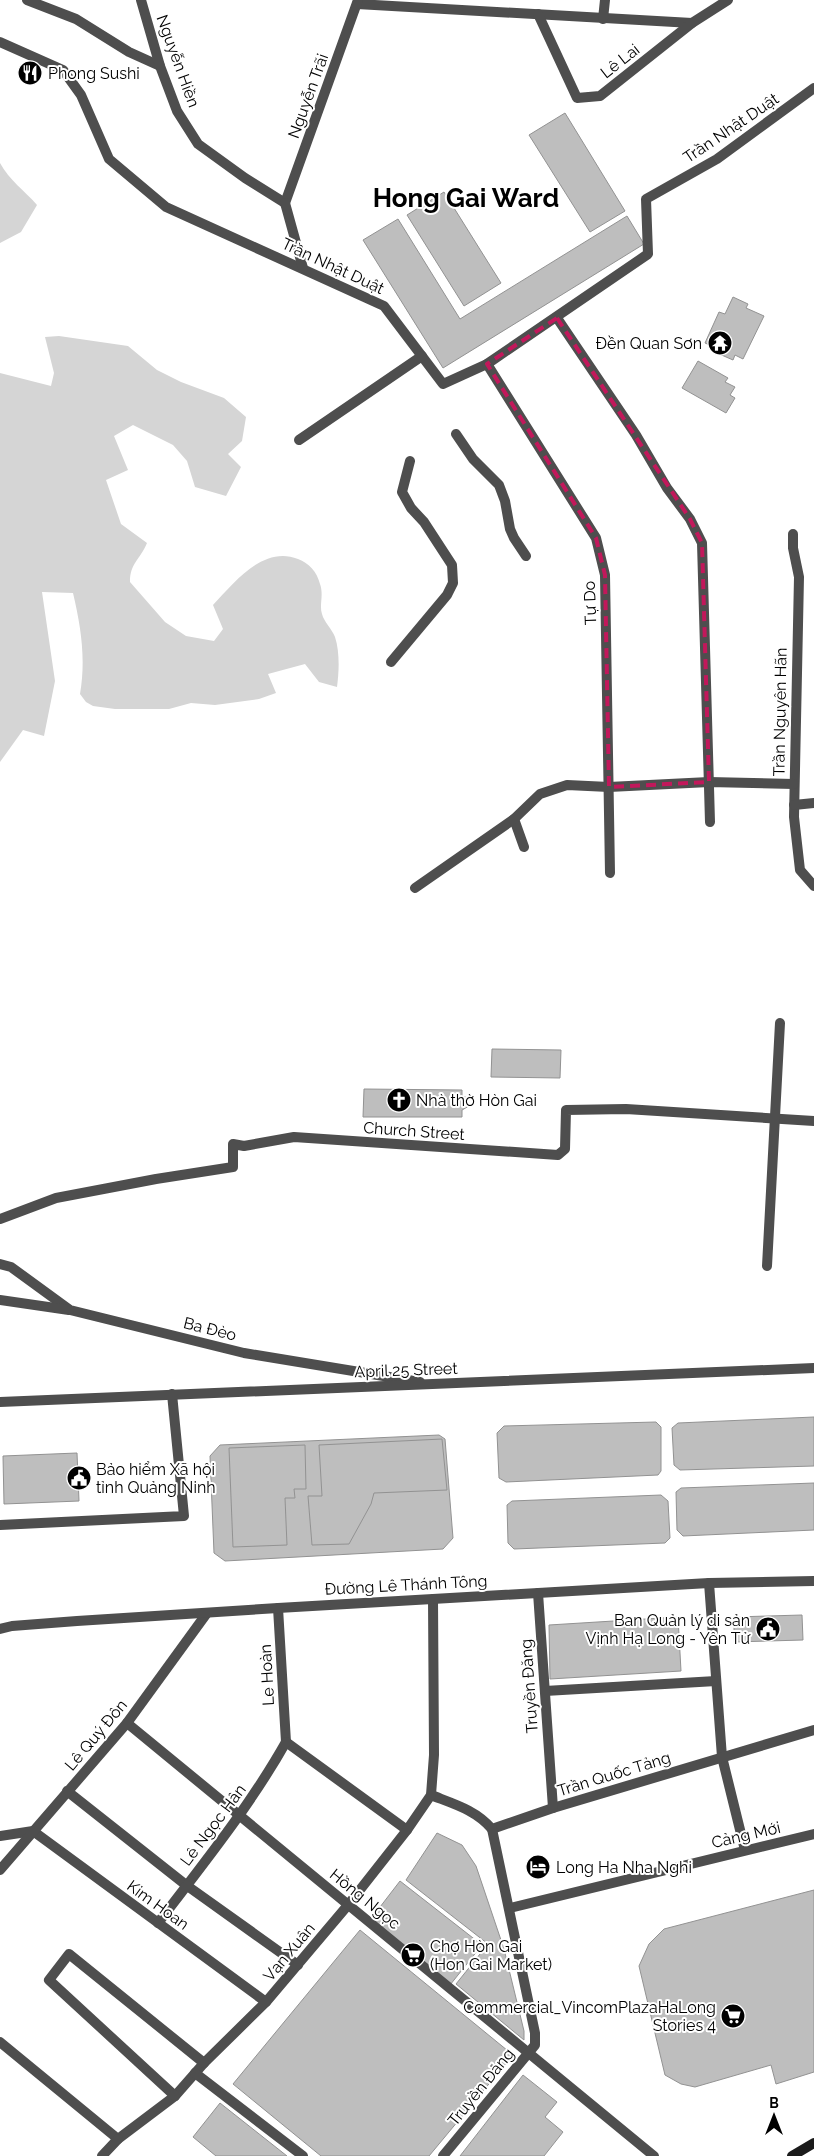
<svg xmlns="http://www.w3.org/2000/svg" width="814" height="2156" font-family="Raleway,sans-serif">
	<rect width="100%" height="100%" fill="#fff"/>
	<g fill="#d5d5d5">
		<path d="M0,163c9,17 25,28 37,42l-16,27 -21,11z"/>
		<path d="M59,336l69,10 29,24 24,12 43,16 22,19 -4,24 -14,13 13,13 -15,29 -31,-9 -8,-26 -14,-16 -40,-20 -19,11 14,34 -22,10 15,44 26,19c-7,17 -17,20 -17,39l35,40 21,14 28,5 9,-12 -10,-24c21,-22 50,-60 85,-46 11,4 19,13 22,25 4,11 -1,21 2,30 2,8 10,15 13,23 5,15 4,35 2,50l-18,-5 -14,-18 -37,10 8,19 -17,6 -44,6 -24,-2 -22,6h-54l-22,-3 -7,-4 -6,-8c6,-35 1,-67 -7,-101l-31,-1 13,89 -11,55 -21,-6 -23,32v-389l51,13 3,-13 -9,-36z"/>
	</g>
	<g fill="#bebebe" stroke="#929292">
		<polygon points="565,113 625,211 590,232 529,135"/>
		<polygon points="444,192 501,283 464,306 407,215"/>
		<polygon points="627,216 644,244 443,368 363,240 398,219 460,319"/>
		<polygon points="733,297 748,304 746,308 764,316 743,359 735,355 733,360 717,353 719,349 705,343 719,312 725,314"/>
		<polygon points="698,361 728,378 725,382 735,387 730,395 735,398 726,413 682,388"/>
		<polygon points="492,1049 561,1050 560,1078 491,1077"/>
		<polygon points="364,1089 462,1090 462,1096 468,1098 469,1106 462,1110 462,1117 363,1117"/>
		<polygon points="814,1417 814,1466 680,1470 674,1465 672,1428 678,1423"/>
		<polygon points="656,1422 661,1427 661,1471 658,1475 506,1482 499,1478 497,1433 504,1426"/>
		<polygon points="439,1435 445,1439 453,1538 443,1549 225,1561 214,1553 210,1456 220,1445"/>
		<polygon points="442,1439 447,1490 374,1493 371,1504 349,1544 312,1545 308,1496 322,1496 319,1445"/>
		<polygon points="305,1445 306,1489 294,1489 295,1498 285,1498 287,1545 233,1547 229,1448"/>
		<polygon points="77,1453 79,1501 4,1504 3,1456"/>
		<polygon points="814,1483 814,1530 683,1536 677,1530 676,1492 681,1488"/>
		<polygon points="661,1495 668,1501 670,1538 665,1543 514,1549 508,1543 507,1505 512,1501"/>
		<polygon points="802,1615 803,1640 734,1642 734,1617"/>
		<polygon points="678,1617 681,1671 550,1679 549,1625"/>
		<polygon points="437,1833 462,1845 476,1866 504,1949 524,2031 524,2040 456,1984 488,1944 406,1880"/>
		<polygon points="400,1881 482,1945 450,1985 370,1920"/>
		<polygon points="814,1890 814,2072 776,2084 771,2065 695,2087 681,2084 665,2075 639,1966 649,1944 664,1929"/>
		<polygon points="360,1930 513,2055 429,2156 321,2156 233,2084"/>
		<polygon points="523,2075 557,2102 545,2117 563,2132 544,2156 460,2156"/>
		<polygon points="220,2103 287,2156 216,2156 193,2137"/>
	</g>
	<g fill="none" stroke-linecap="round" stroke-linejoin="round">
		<g stroke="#4e4e4e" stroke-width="10">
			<polyline points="27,0 76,19 129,52 160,66"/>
			<polyline points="141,0 160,66 177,111 198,144 245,178 285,203"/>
			<polyline points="357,4 692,23"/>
			<polyline points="538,14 577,98 600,96 692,23 728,0"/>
			<polyline points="603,19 605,0"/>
			<polyline points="0,42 63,70 81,95 109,159 166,207 384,306 443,384 487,364 648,254 646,199 717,159 814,88"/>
			<polyline points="285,203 358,0"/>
			<polyline points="285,203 303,268"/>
			<polyline points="557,318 636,435 667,488 690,519 702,543 710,822"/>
			<polyline points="487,364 596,538 605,575 610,873"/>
			<polyline points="456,434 473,459 499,485 505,501 510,529 514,538 526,556"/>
			<polyline points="299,440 422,356"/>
			<polyline points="793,534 793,548 799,577 794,817 800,870 814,886"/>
			<polyline points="391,662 447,595 453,583 452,565 424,522 411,508 402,492 410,461"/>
			<polyline points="794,805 814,803"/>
			<polyline points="514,819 524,847"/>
			<polyline points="415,888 514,819 540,794 567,785 609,787 709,782 794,784"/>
			<polyline points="0,1219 56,1198 156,1179 233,1167 233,1144 244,1146 294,1137 558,1155 565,1149 566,1110 626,1109 814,1121"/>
			<polyline points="0,1264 11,1267 70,1310 244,1353 420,1382"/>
			<polyline points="767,1266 780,1023"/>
			<polyline points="0,1300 69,1310"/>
			<polyline points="0,1525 184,1516 172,1394"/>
			<polyline points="709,1583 722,1757 745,1850"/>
			<polyline points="278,1608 286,1742"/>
			<polyline points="545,1691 716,1681"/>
			<polyline points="127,1723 654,2156"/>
			<polyline points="286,1742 407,1830"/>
			<polyline points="67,1791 186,1885 298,1965"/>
			<path d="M431,1795c23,9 45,15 61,34l61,-21 261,-78"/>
			<polyline points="0,1836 33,1831 266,2002"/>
			<polyline points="0,1870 127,1723 207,1613"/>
			<polyline points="510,1908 814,1834"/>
			<path d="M158,1923c45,-59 92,-117 128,-181"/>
			<polyline points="0,2042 118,2139 175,2096 204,2063 266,2002 348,1905 407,1830 431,1795 434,1755 433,1599"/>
			<polyline points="195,2073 303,2156"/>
			<polyline points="175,2096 49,1980 69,1954 204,2063"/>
			<polyline points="102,2156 118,2139"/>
			<polyline points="443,2156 535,2045 535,2033 492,1829"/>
		</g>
		<g stroke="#4e4e4e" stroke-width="10">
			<polyline points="0,1402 814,1368"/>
			<polyline points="538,1593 553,1808"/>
			<polyline points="0,1629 12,1626 77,1621 278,1608 709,1583 814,1581"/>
		</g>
		<polyline stroke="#1b1b1b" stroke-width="10" points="792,2156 814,2143"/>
	</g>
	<path fill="none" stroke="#c2185b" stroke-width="4" stroke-dasharray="10 6" stroke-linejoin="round" d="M557,318l133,201 12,24 7,239 -100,5 -4,-212 -9,-37 -109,-174z"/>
	<defs>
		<symbol id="restaurant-disc" viewBox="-11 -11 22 22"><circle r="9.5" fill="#000" stroke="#fff"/><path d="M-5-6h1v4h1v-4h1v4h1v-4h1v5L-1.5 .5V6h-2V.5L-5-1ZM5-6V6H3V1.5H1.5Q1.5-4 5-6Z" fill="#fff"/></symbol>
		<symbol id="temple-disc" viewBox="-11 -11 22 22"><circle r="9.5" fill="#000" stroke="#fff"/><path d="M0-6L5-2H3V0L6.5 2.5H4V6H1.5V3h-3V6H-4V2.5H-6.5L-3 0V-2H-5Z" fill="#fff"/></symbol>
		<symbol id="church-disc" viewBox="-11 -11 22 22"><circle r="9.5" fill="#000" stroke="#fff"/><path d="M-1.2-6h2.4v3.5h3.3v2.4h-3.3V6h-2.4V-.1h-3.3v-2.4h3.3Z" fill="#fff"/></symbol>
		<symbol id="civic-disc" viewBox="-11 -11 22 22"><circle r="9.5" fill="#000" stroke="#fff"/><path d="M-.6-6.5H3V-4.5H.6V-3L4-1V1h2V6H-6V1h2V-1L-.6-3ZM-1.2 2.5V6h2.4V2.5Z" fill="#fff"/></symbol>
		<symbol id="hotel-disc" viewBox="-11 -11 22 22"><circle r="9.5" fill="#000" stroke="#fff"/><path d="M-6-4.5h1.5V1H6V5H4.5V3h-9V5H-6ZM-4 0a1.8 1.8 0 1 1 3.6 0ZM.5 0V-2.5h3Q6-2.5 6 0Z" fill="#fff"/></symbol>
		<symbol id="supermarket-disc" viewBox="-11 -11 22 22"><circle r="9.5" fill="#000" stroke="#fff"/><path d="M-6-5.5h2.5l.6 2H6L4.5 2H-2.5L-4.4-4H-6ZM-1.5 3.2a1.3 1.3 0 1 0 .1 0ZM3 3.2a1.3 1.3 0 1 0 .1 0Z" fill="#fff"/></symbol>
	</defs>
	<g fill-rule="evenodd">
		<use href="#restaurant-disc" x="16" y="59" width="28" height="28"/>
		<use href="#temple-disc" x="706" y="329" width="28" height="28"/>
		<use href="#church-disc" x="385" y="1086" width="28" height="28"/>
		<use href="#civic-disc" x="65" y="1464" width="28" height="28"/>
		<use href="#civic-disc" x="754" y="1615" width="28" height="28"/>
		<use href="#hotel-disc" x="524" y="1853" width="28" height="28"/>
		<use href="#supermarket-disc" x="399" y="1941" width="28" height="28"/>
		<use href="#supermarket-disc" x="719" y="2002" width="28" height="28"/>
	</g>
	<g text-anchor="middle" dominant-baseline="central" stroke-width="4" stroke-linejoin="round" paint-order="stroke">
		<g font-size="16" fill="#000" stroke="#fff">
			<text transform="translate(178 61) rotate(70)">Nguyễn Hiền</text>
			<text transform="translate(620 61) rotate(-38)">Lê Lai</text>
			<text transform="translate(308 96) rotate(-70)">Nguyễn Trãi</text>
			<text transform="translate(731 128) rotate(-34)">Trần Nhật Duật</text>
			<text transform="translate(333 266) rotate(25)">Trần Nhật Duật</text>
			<text transform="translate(590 603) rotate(-92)">Tự Do</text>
			<text transform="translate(780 712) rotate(-89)">Trần Nguyên Hãn</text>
			<text transform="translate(414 1131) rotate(4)">Church Street</text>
			<text transform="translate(210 1329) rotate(14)">Ba Đèo</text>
			<text transform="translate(406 1370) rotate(-2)">April 25 Street</text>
			<text transform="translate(406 1585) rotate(-3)">Đường Lê Thánh Tông</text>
			<text transform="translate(267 1675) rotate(-93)">Le Hoàn</text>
			<text transform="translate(529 1686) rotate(-94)">Truyền Đăng</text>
			<text transform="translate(96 1735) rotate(-50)">Lê Quý Đôn</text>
			<text transform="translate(614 1774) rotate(-17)">Trần Quốc Tảng</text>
			<text transform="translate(213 1825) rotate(-53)">Lê Ngọc Hân</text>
			<text transform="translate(746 1835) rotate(-13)">Cảng Mới</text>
			<text transform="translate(365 1899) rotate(39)">Hồng Ngọc</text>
			<text transform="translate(158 1905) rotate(36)">Kim Hoan</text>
			<text transform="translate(289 1952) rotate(-50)">Vạn Xuân</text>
			<text transform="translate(481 2087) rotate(-51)">Truyền Đăng</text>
		</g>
		<g font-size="16" fill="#000" stroke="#fff" text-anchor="start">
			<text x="48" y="73">Phong Sushi</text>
			<text x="702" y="343" text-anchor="end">Đền Quan Sơn</text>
			<text x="416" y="1100">Nhà thờ Hòn Gai</text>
			<text x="96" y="1469">Bảo hiểm Xã hội<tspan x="96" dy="18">tỉnh Quảng Ninh</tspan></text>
			<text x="750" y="1620" text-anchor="end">Ban Quản lý di sản<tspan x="750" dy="18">Vịnh Hạ Long - Yên Tử</tspan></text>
			<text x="556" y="1867">Long Ha Nha Nghi</text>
			<text x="430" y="1946">Chợ Hòn Gai<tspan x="430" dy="18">(Hon Gai Market)</tspan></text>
			<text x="716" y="2007" text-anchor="end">Commercial_VincomPlazaHaLong<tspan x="716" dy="18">Stories 4</tspan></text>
		</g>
		<g font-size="26" font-weight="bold" fill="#000" stroke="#fff">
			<text x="466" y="198">Hong Gai Ward</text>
		</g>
	</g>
	<g transform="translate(774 2116)" stroke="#ffffff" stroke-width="4" paint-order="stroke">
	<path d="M0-4L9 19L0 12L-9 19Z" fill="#000000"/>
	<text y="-8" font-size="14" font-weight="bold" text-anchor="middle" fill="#000000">B</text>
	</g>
</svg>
